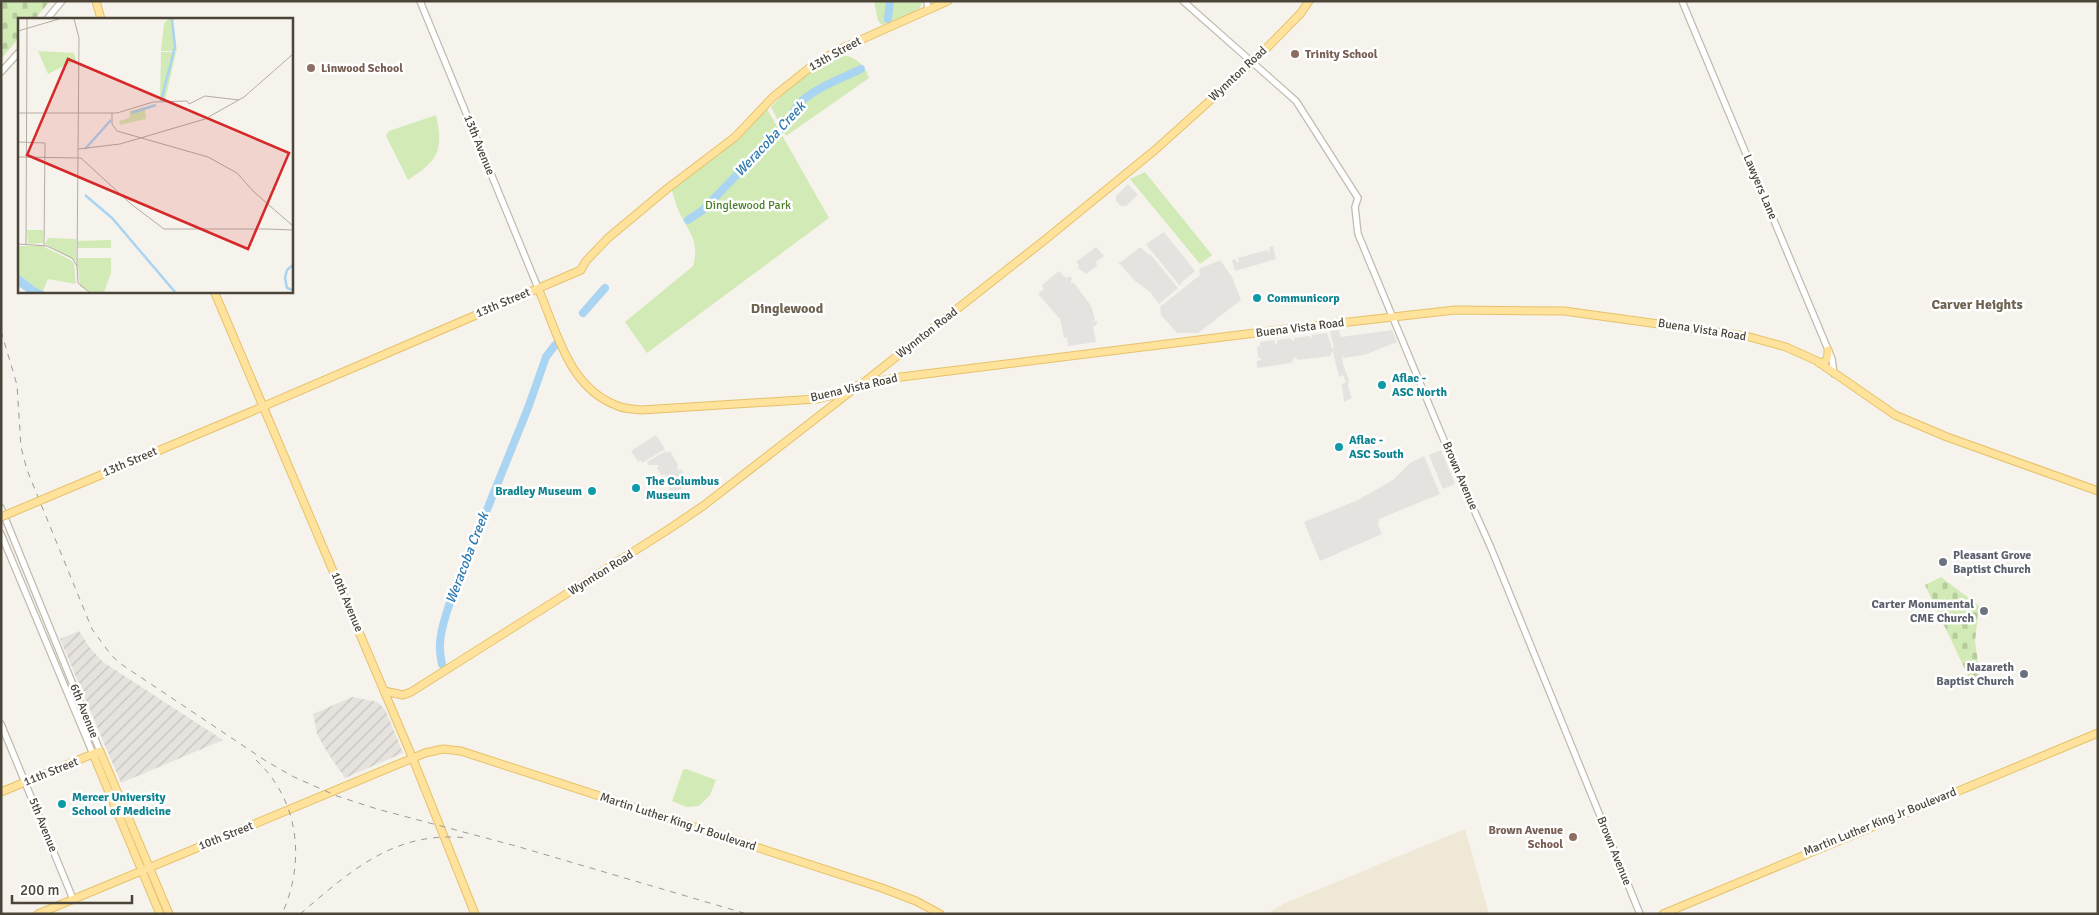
<svg xmlns="http://www.w3.org/2000/svg" width="2099" height="915" font-family="Signika,sans-serif">
	<defs>
		<pattern id="industrial-furrows" width="10" height="10" patternUnits="userSpaceOnUse" patternTransform="scale(1.25)"><rect width="10" height="10" fill="#e6e2dd"/><path d="M-1 1l2-2M0 10L10 0M9 11l2-2" fill="none" stroke="#c7c3be"/></pattern>
		<pattern id="cemetery-stones" width="16" height="16" patternUnits="userSpaceOnUse" patternTransform="scale(1.25)"><rect width="16" height="16" fill="#d2eab5"/><path d="M2 7V4a2 2 0 0 1 4 0v3zM10 15v-3a2 2 0 0 1 4 0v3z" fill="#b6ca9c"/></pattern>
	</defs>
	<rect width="100%" height="100%" fill="#f6f3ec"/>
	<g fill="url(#industrial-furrows)">
		<polygon points="79,631 90,648 103,662 223,740 121,783 60,639"/>
		<polygon points="352,697 377,702 385,709 403,753 345,778 327,752 317,734 313,714"/>
	</g>
	<polygon fill="#efe8d6" points="1465,829 1489,914 1267,914 1283,904"/>
	<g fill="url(#cemetery-stones)">
		<polygon points="1,1 50,1 35,19 19,19 19,38 1,59"/>
		<polygon points="1941,577 1979,606 1975,641 1980,678 1971,682 1925,585"/>
	</g>
	<g fill="#d2eab5">
		<polygon points="874,1 923,1 919,10 882,25 878,21"/>
		<path d="M843,55c15,3 21,10 26,23l-83,58 -15,-29c17,-18 46,-48 72,-52z"/>
		<path d="M766,107l63,111 -182,135 -22,-31 68,-56c8,-27 -7,-36 -16,-59 -2,-6 -4,-13 -6,-19l51,-36z"/>
		<path d="M436,115c8,36 2,45 -28,65l-22,-44 3,-5z"/>
		<polygon points="1145,172 1212,255 1200,264 1130,179"/>
		<polygon points="686,769 716,780 710,795 699,806 686,807 672,801 683,770"/>
	</g>
	<g fill="#e5e3e0">
		<polygon points="1128,184 1138,195 1126,206 1121,206 1116,201 1116,196"/>
		<polygon points="1164,232 1195,271 1182,282 1180,286 1146,244"/>
		<polygon points="1273,246 1276,259 1235,271 1232,260 1235,259 1237,263 1239,262 1238,258 1267,250 1268,252 1270,252 1269,247"/>
		<polygon points="1096,247 1104,256 1096,262 1097,266 1086,274 1078,268 1079,265 1076,262"/>
		<polygon points="1139,248 1142,248 1147,254 1151,255 1178,288 1159,304 1150,292 1134,280 1118,262 1121,262"/>
		<polygon points="1220,260 1232,277 1241,300 1198,333 1177,333 1161,315 1160,307 1200,275 1199,269"/>
		<polygon points="1059,271 1066,278 1070,276 1072,279 1070,283 1074,283 1091,306 1095,319 1092,321 1097,321 1097,324 1093,327 1096,342 1068,346 1067,338 1064,338 1060,319 1038,294 1044,289 1042,285"/>
		<polygon points="1339,330 1341,337 1392,330 1397,342 1364,355 1344,358 1342,355 1343,364 1349,380 1348,386 1352,398 1344,402 1342,384 1346,382 1343,375 1339,377 1333,352 1331,353 1331,356 1297,360 1296,357 1295,357 1291,363 1257,368 1257,361 1261,360 1261,358 1258,358 1257,347 1260,346 1260,342 1274,340 1275,344 1277,344 1277,340 1291,338 1292,341 1294,341 1294,338 1310,336 1312,339 1312,335 1327,333 1332,348 1334,348 1330,331"/>
		<polygon points="656,435 665,449 642,463 641,460 638,462 631,451"/>
		<polygon points="1441,450 1455,484 1443,489 1429,455"/>
		<polygon points="666,451 667,453 670,451 678,465 677,468 679,471 681,469 689,481 689,485 675,492 673,495 664,480 666,477 664,474 662,476 657,468 659,465 649,465 647,462"/>
		<polygon points="1424,456 1440,494 1379,519 1378,524 1382,534 1320,561 1304,522 1358,500 1393,480 1410,463"/>
	</g>
	<g fill="none" stroke-linecap="round" stroke-linejoin="round">
		<g stroke="#a9d4f2" stroke-width="8">
			<polyline points="888,19 890,1"/>
			<path d="M688,220l15,-10 72,-75c13,-10 14,-19 24,-31 15,-16 42,-25 62,-35"/>
			<polyline points="583,313 605,288"/>
			<path d="M442,664c-6,-23 2,-43 9,-65l77,-191 18,-51 9,-12"/>
		</g>
		<defs>
			<g id="minor">
				<polyline points="420,1 538,288"/>
				<polyline points="927,1 928,10"/>
				<polyline points="1183,1 1296,101 1358,198 1355,207 1358,234 1458,474 1491,548 1640,914"/>
				<polyline points="1682,1 1832,359 1834,374"/>
				<polyline points="47,19 62,1"/>
				<polyline points="1,72 19,52"/>
				<polyline points="1,508 100,751"/>
				<polyline points="1,534 93,754"/>
				<polyline points="1,724 73,899"/>
			</g>
			<g id="major">
				<polyline points="96,1 101,19"/>
				<path d="M538,288c19,43 30,100 80,118 7,3 16,3 23,4l175,-11 22,-5 21,-9 42,-8 386,-48 168,-19 109,1 182,25 40,11 31,14 78,54 52,22 151,54"/>
				<polyline points="214,291 413,759 475,914"/>
				<path d="M1819,363c8,-1 9,-4 9,-13"/>
				<polyline points="863,383 1046,239 1155,150 1253,62 1301,13 1309,1"/>
				<polyline points="248,413 581,270 586,261 608,238 668,188 735,137 773,97 813,65 838,50 948,1"/>
				<polyline points="384,691 403,695 411,692 666,531 703,506 850,392"/>
				<polyline points="93,754 160,914"/>
				<polyline points="1,792 100,751 169,914"/>
				<polyline points="38,914 425,753 443,749 461,751 882,888 916,901 940,914"/>
				<polyline points="1663,914 2098,733"/>
			</g>
		</defs>
		<use href="#minor" stroke="#c2bbae" stroke-width="8"/>
		<use href="#major" stroke="#e6c16a" stroke-width="9"/>
		<use href="#minor" stroke="#fff" stroke-width="5.5"/>
		<use href="#major" stroke="#ffe39c" stroke-width="7"/>
		<g stroke="#9a9a9a" stroke-width="1" stroke-dasharray="6 6" stroke-linecap="butt">
			<polyline points="1,331 17,385 21,447 27,470 92,629 111,655 121,664 266,761 294,777 337,796 377,809 516,846 747,914"/>
			<path d="M256,760c43,40 50,101 26,154"/>
			<path d="M300,914c52,-44 95,-84 168,-76"/>
		</g>
		<defs>
			<polyline id="major-bridge" points="1,517 248,413"/>
		</defs>
		<use href="#major-bridge" stroke="#e6c16a" stroke-width="9" stroke-linecap="butt"/>
		<use href="#major-bridge" stroke="#ffe39c" stroke-width="7"/>
	</g>
	<g fill="#8d6e63" stroke="#fff" stroke-width="2">
		<circle cx="1295" cy="54" r="5"/>
		<circle cx="311" cy="68" r="5"/>
		<circle cx="1573" cy="837" r="5"/>
	</g>
	<g fill="#0f9aa8" stroke="#fff" stroke-width="2">
		<circle cx="1257" cy="298" r="5"/>
		<circle cx="1382" cy="385" r="5"/>
		<circle cx="1339" cy="447" r="5"/>
		<circle cx="636" cy="488" r="5"/>
		<circle cx="592" cy="491" r="5"/>
		<circle cx="62" cy="804" r="5"/>
	</g>
	<g fill="#6b7280" stroke="#fff" stroke-width="2">
		<circle cx="1943" cy="562" r="5"/>
		<circle cx="1984" cy="611" r="5"/>
		<circle cx="2024" cy="674" r="5"/>
	</g>
	<g text-anchor="middle" dominant-baseline="central" stroke-width="5" stroke-linejoin="round" paint-order="stroke">
		<g font-size="12" fill="#4b4439" stroke="#fff">
			<text transform="translate(835 54) rotate(-29)">13th Street</text>
			<text transform="translate(1238 74) rotate(-43)">Wynnton Road</text>
			<text transform="translate(479 145) rotate(68)">13th Avenue</text>
			<text transform="translate(1760 187) rotate(67)">Lawyers Lane</text>
			<text transform="translate(503 303) rotate(-23)">13th Street</text>
			<text transform="translate(1300 328) rotate(-7)">Buena Vista Road</text>
			<text transform="translate(1702 330) rotate(9)">Buena Vista Road</text>
			<text transform="translate(927 333) rotate(-38)">Wynnton Road</text>
			<text transform="translate(854 388) rotate(-13)">Buena Vista Road</text>
			<text transform="translate(130 462) rotate(-23)">13th Street</text>
			<text transform="translate(1460 476) rotate(67)">Brown Avenue</text>
			<text transform="translate(601 573) rotate(-32)">Wynnton Road</text>
			<text transform="translate(347 602) rotate(67)">10th Avenue</text>
			<text transform="translate(84 711) rotate(68)">6th Avenue</text>
			<text transform="translate(51 772) rotate(-22)">11th Street</text>
			<text transform="translate(678 822) rotate(18)">Martin Luther King Jr Boulevard</text>
			<text transform="translate(1880 822) rotate(-22)">Martin Luther King Jr Boulevard</text>
			<text transform="translate(43 825) rotate(68)">5th Avenue</text>
			<text transform="translate(226 836) rotate(-22)">10th Street</text>
			<text transform="translate(1614 851) rotate(68)">Brown Avenue</text>
		</g>
		<g font-size="12" font-weight="bold" fill="#785e54" stroke="#fff" text-anchor="start">
			<text x="1305" y="54">Trinity School</text>
			<text x="321" y="68">Linwood School</text>
			<text x="1563" y="830" text-anchor="end">Brown Avenue<tspan x="1563" dy="14">School</tspan></text>
		</g>
		<g font-size="12" fill="#4a7f2a" stroke="#fff">
			<text x="748" y="205">Dinglewood Park</text>
		</g>
		<g font-size="12" font-weight="bold" fill="#0d838f" stroke="#fff" text-anchor="start">
			<text x="1267" y="298">Communicorp</text>
			<text x="1392" y="378">Aflac -<tspan x="1392" dy="14">ASC North</tspan></text>
			<text x="1349" y="440">Aflac -<tspan x="1349" dy="14">ASC South</tspan></text>
			<text x="646" y="481">The Columbus<tspan x="646" dy="14">Museum</tspan></text>
			<text x="582" y="491" text-anchor="end">Bradley Museum</text>
			<text x="72" y="797">Mercer University<tspan x="72" dy="14">School of Medicine</tspan></text>
		</g>
		<g font-size="12" font-weight="bold" fill="#5b616d" stroke="#fff" text-anchor="end">
			<text x="1953" y="555" text-anchor="start">Pleasant Grove<tspan x="1953" dy="14">Baptist Church</tspan></text>
			<text x="1974" y="604">Carter Monumental<tspan x="1974" dy="14">CME Church</tspan></text>
			<text x="2014" y="667">Nazareth<tspan x="2014" dy="14">Baptist Church</tspan></text>
		</g>
		<g font-size="14" font-style="italic" fill="#2e7ab2" stroke="#fff">
			<text transform="translate(770 139) rotate(-47)">Weracoba Creek</text>
			<text transform="translate(467 558) rotate(-69)">Weracoba Creek</text>
		</g>
		<g font-size="14" font-weight="bold" fill="#6e6250" stroke="#fff">
			<text x="1977" y="304">Carver Heights</text>
			<text x="787" y="308">Dinglewood</text>
		</g>
	</g>
	<g transform="translate(18 18)">
		<rect width="275" height="275" fill="#f6f3ec"/>
		<path d="M9,212h16v13l-15,1z" fill="#d2eab5"/>
		<path d="M20,33l36,2 2,7 -28,14zM30,220l28,1v22l-31,-17zM93,222v8h-34v-7zM59,240h34v15l-7,19h-14l-10,-6z" fill="#d2eab5"/>
		<path d="M150,1h4l5,32h-16l3,-27zM143,34h15l-11,48 -5,1zM138,86l-11,5 1,10 -26,6 -1,-4 10,-3 1,-7zM0,228h24l27,13 5,4 2,21 -28,-5 -5,12 -8,-4 -17,-13z" fill="#d2eab5"/>
		<path d="M0,256l17,13 10,5h-18l-9,-6z" fill="#a9d4f2"/>
		<path fill="none" stroke="#a9d4f2" stroke-width="2.5" d="M143,83l14,-54 -3,-28M113,95l25,-8M67,131l26,-29M67,177l27,23 63,74M275,247l-6,5 -2,8 2,10 6,2"/>
		<path fill="none" stroke="#b2ada4" stroke-width="1" d="M56,1l5,19 -2,228M0,13l41,-12M0,95h99l36,-11 34,-1 2,3 16,-8 34,4M94,95v11l5,7 91,26 29,16 17,19 39,34M0,124l27,1 -1,103M60,131l42,-5 85,-25 39,-22 49,-43M0,139l63,1 50,46 33,25h103M249,211l26,1M0,226l29,2 25,12 5,8 1,17 11,9M8,227l1,-226"/>
		<path fill="#d62828" fill-opacity="0.15" stroke="#d62828" stroke-width="2.5" d="M50,41l221,94 -41,96 -221,-94z"/>
		<rect width="275" height="275" fill="none" stroke="#4b4439" stroke-width="2.5"/>
	</g>
	<rect width="2099" height="915" fill="none" stroke="#4b4439" stroke-width="5"/>
	<path d="M12 895v8h120v-8" fill="none" stroke="#4b4439" stroke-width="2.5"/>
	<text x="20" y="895" font-size="15" fill="#4b4439" stroke="#ffffff" stroke-width="4" paint-order="stroke">200 m</text>
</svg>
